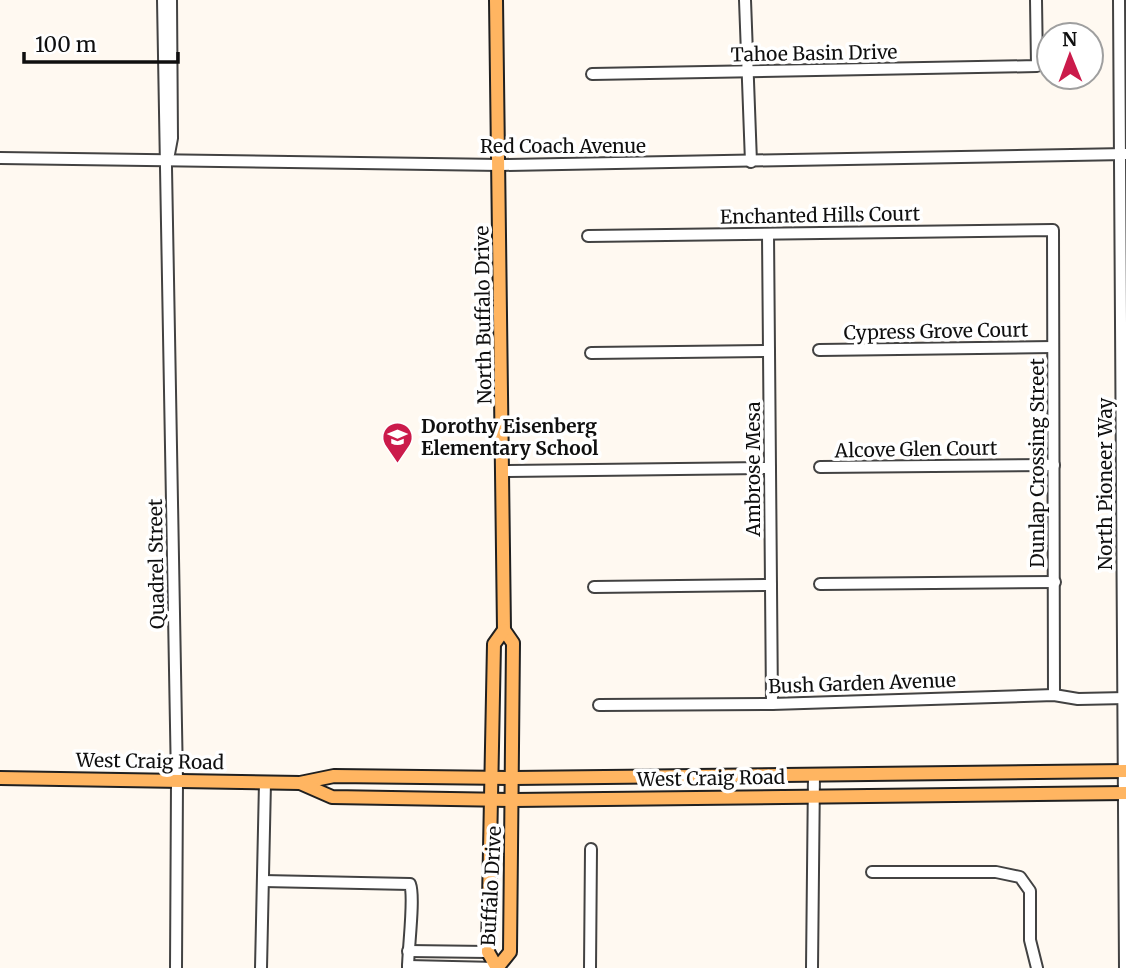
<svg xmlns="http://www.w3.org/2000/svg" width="1126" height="968" font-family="Merriweather,serif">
	<rect width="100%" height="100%" fill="#fff9f1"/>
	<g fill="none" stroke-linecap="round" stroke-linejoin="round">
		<defs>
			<g id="minor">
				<polyline points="163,0 177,781 176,968"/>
				<polyline points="745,0 751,162"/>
				<polyline points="1119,0 1125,968"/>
				<polyline points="592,74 1037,66 1036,0"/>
				<polyline points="169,154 172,138 171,0"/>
				<polyline points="0,158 501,165 1126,154"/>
				<polyline points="768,234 772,704"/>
				<polyline points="588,236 1053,230 1054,695"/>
				<polyline points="819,350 1053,347"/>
				<polyline points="591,353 769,351"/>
				<polyline points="820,467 1054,465"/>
				<polyline points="503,471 770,468"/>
				<polyline points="820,584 1055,582"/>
				<polyline points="594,587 771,585"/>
				<polyline points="599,705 772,704 1054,695 1078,699 1126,698"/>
				<polyline points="872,872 996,872 1020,877 1030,891 1030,940 1037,968"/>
				<path d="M263,881l147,3c5,13 -2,65 -2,84"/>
				<polyline points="408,951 488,952"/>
				<polyline points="408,966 497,968"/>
				<polyline points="261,968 265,782"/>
				<polyline points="590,968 591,849"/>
				<polyline points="812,968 814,774"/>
			</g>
			<g id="major">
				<polyline points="496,0 504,630 513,643 510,952 497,968"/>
				<polyline points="0,778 300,783 334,776 514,778 1126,771"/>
				<polyline points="300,783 332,797 514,800 1126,793"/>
				<polyline points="497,968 488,952 494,644 504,630"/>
			</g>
		</defs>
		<use href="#minor" stroke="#424242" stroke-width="14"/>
		<use href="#major" stroke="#202020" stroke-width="16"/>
		<use href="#minor" stroke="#fff" stroke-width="10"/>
		<use href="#major" stroke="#ffb561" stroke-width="12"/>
	</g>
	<defs>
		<symbol id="school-pin" viewBox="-11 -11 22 30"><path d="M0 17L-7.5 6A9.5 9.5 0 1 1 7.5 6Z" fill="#cb1b4b" stroke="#fff"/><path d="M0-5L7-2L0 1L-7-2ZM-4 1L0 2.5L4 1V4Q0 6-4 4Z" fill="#fff"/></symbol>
	</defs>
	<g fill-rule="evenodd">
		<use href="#school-pin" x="380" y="420" width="35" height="47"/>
	</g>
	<g text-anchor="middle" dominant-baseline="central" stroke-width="7" stroke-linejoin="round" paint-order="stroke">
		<g font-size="19" fill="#0f0f0f" stroke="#fff">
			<text transform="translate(814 53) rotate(-1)">Tahoe Basin Drive</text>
			<text x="563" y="146">Red Coach Avenue</text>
			<text transform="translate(820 215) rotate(-1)">Enchanted Hills Court</text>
			<text transform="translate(483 315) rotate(-91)">North Buffalo Drive</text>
			<text transform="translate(936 331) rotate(-1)">Cypress Grove Court</text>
			<text transform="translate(916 449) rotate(-1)">Alcove Glen Court</text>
			<text transform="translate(1037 463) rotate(-90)">Dunlap Crossing Street</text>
			<text transform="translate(753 469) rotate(-90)">Ambrose Mesa</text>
			<text transform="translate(1105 484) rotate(-90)">North Pioneer Way</text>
			<text transform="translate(156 564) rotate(-91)">Quadrel Street</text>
			<text transform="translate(862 683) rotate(-2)">Bush Garden Avenue</text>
			<text transform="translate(150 761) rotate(1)">West Craig Road</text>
			<text transform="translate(711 778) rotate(-1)">West Craig Road</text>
			<text transform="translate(491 886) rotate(-87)">Buffalo Drive</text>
		</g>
		<g font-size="19" font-weight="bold" fill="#0f0f0f" stroke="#fff" text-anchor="start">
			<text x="421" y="426">Dorothy Eisenberg<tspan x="421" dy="22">Elementary School</tspan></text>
		</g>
	</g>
	<g transform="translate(1070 56) rotate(359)"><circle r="33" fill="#ffffff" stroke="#9f9f9f" stroke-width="2"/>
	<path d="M0-5L12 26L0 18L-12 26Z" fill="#cb1b4b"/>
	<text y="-10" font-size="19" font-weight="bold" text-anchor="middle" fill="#0f0f0f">N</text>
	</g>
	<path d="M24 52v10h154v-10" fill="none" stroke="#0f0f0f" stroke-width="3.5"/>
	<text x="35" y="52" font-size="21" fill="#0f0f0f" stroke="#ffffff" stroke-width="5" paint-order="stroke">100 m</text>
</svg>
